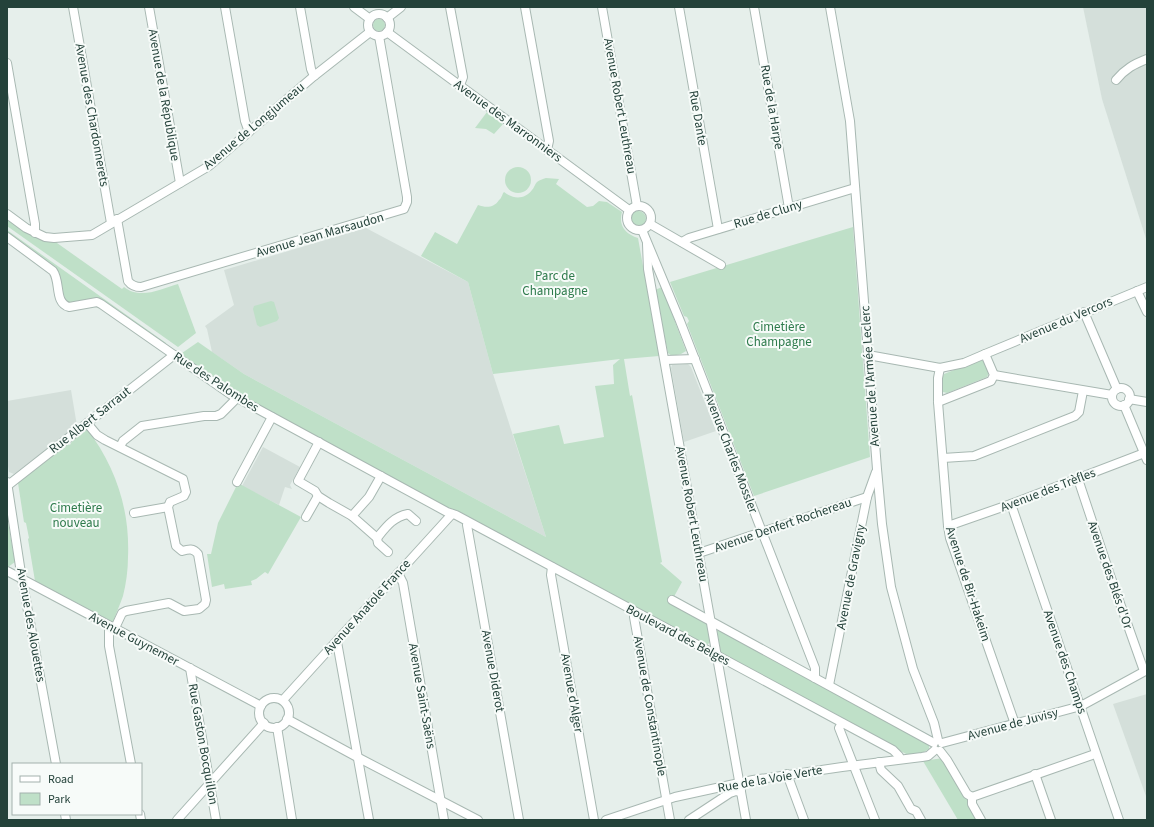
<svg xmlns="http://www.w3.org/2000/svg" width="1154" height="827" font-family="'Source Sans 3',sans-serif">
	<rect width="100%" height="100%" fill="#e6efeb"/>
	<g fill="#d4dfda">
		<polygon points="1083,7 1147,7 1147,242 1102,99"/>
		<polygon points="366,228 468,282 493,374 546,537 244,374 212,352 207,329 205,326 234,305 224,270"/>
		<polygon points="688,364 691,367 716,431 684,442 671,368 672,365"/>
		<polygon points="71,390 77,426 14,474 9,472 7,460 7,401"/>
		<polygon points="263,447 300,467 290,485 292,489 285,487 279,505 242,486"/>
		<polygon points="1147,694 1147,799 1113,704"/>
	</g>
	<g fill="#bfe0c8">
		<circle cx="379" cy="25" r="6"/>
		<polygon points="487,112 503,124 494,134 486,129 475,128"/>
		<circle cx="518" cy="180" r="13"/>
		<path d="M546,178l13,1 -3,5 31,23 6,-1 6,-5 8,1 15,10c-4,14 4,22 16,26l21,118 -35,3 6,37 2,-1 30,167 -2,1 22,19 -12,22 37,20 3,18 -3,3 -237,-125c-5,-7 -13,-10 -21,-10l-211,-114 -57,-41 1,-2 16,-11 46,32 302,163 -33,-103 46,-9 5,19 40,-7 -9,-51 19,-2 -1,-19 7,-6 -127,15 -25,-92 -47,-26 14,-24 22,12 21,-39c8,3 16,3 21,-5 3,-2 3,-6 5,-8 8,7 21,8 28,-2 2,-2 3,-6 5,-8 2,-2 6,-3 9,-4z"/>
		<circle cx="638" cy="219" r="8"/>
		<path d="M7,218l25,18 12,5h12l1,2 65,46 2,-2c16,13 37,2 54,-3l18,49 -18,14 -171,-121z"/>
		<polygon points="853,227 870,457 754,496 687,324 689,321 687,317 684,316 670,282"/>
		<polygon points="7,230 166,343 164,345 103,302 72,304 64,302 58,275 7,234"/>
		<polygon points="662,287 686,351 681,354 672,356 668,353 655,290"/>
		<polygon points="271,301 274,302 279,318 277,321 260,327 257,325 253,309 254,306"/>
		<polygon points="979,360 984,361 989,372 987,377 947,393 943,392 941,380 944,374"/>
		<path d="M87,429c29,38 43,81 41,128 0,13 -2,27 -5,39 -3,9 -7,17 -10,26l-78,-41 -7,-42 1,-1 -3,-15 -2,-1 -6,-39 50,-39 2,1 2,-4z"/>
		<polygon points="238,483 301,517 268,574 265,572 256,579 251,581 252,585 225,589 224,584 212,587 207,554 211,554 218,523"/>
		<polygon points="7,517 15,562 8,567 7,566"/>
		<polygon points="720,629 929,745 929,749 922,753 908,755 721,655 717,631"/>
		<polygon points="943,758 979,820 958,820 923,761"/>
	</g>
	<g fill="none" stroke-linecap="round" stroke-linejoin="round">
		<defs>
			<g id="minor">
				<polyline points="73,7 111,223"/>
				<polyline points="149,7 180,183"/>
				<polyline points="225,7 245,121 249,132"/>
				<polyline points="300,7 311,69 314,76"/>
				<polyline points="354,7 370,19"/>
				<polyline points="450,7 463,77 460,85"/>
				<polyline points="525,7 549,141 547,150"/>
				<polyline points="602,7 637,206"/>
				<polyline points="679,7 718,229"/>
				<polyline points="754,7 789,208"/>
				<polyline points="830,7 850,121 877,469 882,524 891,587 913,669 934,723 938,740"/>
				<circle cx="379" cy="25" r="11"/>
				<polyline points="387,18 401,7"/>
				<polyline points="387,32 629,210"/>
				<polyline points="7,63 35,224 35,233"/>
				<path d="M1116,80c9,-11 18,-16 31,-21"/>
				<circle cx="639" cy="218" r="12"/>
				<polyline points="7,214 26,228 45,237 54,238 92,235 209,166 314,76 370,32"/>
				<path d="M117,219l11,62c3,4 8,6 13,6l263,-78 3,-7v-5l-28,-161"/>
				<polyline points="650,224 721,265"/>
				<polyline points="642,230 680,321 815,668 815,678"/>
				<path d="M7,237l46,34c8,11 1,32 16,36l28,-5 4,2 129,90 217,118 9,3 437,235 6,6 1,3"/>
				<polyline points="682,242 689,238 855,188"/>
				<polyline points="647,244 648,269 746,820"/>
				<polyline points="1137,291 1147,312"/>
				<polyline points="1084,312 1117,389"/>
				<polyline points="985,354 1147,287"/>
				<polyline points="868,355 940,368 964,363 985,354 994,375 991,381 938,402"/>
				<polyline points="665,360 695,359"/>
				<polyline points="940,368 938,378 938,402 948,526 950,538 1015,724"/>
				<polyline points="994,375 1112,395"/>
				<circle cx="1121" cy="397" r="9"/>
				<polyline points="1129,399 1147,402"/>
				<polyline points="1124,405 1147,460"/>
				<path d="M87,423l10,12 8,5 78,39 3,13 -2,4 -14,6 -2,5 8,39 6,5c7,-2 11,-3 16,3l8,46 -1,4 -6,5 -15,2 -15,-8 -43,8 -4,2 -7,15"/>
				<polyline points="319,442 298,481 315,491 318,496 329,503 352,516 377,538 378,543 388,552"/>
				<polyline points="120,447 123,441 142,426 204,416 216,416 221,414 237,398"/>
				<polyline points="943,458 974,456 1075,416 1079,412 1083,391"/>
				<polyline points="1078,479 1110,575 1144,671"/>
				<polyline points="7,482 21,573 56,764"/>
				<polyline points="237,482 272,417"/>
				<polyline points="7,486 174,355"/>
				<polyline points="1011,504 1119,820"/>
				<polyline points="134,513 168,507"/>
				<polyline points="352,516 369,497 381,476"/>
				<polyline points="306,517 318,496"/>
				<polyline points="468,522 467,525 519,820"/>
				<polyline points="948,526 1011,504 1147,452"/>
				<path d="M377,538c9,-11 16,-21 31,-24l8,7"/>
				<polyline points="699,553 867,497"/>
				<polyline points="552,567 551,575 594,820"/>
				<polyline points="7,571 261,706"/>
				<polyline points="398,573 403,583 444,820"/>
				<polyline points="672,600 934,743"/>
				<polyline points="635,612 634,617 670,820"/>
				<polyline points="110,626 109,631 109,646 131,764"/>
				<polyline points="337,642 369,820"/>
				<polyline points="190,668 216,820"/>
				<polyline points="829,685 867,497 876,472"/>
				<circle cx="274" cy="713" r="15"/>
				<polyline points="283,700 452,514"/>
				<polyline points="287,719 357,757 478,820"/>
				<polyline points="842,723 839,728 875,820"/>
				<polyline points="277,727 292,820"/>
				<polyline points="942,743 1081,706 1147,670"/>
				<polyline points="940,751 947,760 967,794 972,797"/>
				<polyline points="879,762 881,770 898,786 911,809 916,811 921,820"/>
				<polyline points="787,774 804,820"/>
				<polyline points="1035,774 1051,820"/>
				<polyline points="972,797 1095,754"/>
				<polyline points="972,797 972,804 981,820"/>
				<polyline points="65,814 66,820"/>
				<polyline points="140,814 141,820"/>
				<polyline points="177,820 264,723"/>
				<polyline points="606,820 675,797 753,780 842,767 922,757 928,756 935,750"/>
				<polyline points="689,820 730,793 736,791 741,792"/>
			</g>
		</defs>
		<use href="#minor" stroke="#a8b8b2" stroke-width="10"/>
		<use href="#minor" stroke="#fff" stroke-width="8"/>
	</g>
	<g text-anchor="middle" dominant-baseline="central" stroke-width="4" stroke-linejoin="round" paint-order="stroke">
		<g font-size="13" fill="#24423a" stroke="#f7fbf9">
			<text transform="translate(164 95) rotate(80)">Avenue de la République</text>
			<text transform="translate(620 106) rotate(80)">Avenue Robert Leuthreau</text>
			<text transform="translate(772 107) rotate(80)">Rue de la Harpe</text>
			<text transform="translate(92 115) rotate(80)">Avenue des Chardonnerets</text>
			<text transform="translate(698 118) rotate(80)">Rue Dante</text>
			<text transform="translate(508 121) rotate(36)">Avenue des Marronniers</text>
			<text transform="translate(254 126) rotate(-40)">Avenue de Longjumeau</text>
			<text transform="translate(768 214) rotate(-17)">Rue de Cluny</text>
			<text transform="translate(320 235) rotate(-16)">Avenue Jean Marsaudon</text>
			<text transform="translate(1066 320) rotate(-23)">Avenue du Vercors</text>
			<text transform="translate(870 376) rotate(-94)">Avenue de l'Armée Leclerc</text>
			<text transform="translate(216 382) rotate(33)">Rue des Palombes</text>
			<text transform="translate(90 420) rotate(-38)">Rue Albert Sarraut</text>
			<text transform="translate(731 453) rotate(69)">Avenue Charles Mossler</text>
			<text transform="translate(1048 490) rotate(-21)">Avenue des Trèfles</text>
			<text transform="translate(692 514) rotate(80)">Avenue Robert Leuthreau</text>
			<text transform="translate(783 525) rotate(-19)">Avenue Denfert Rochereau</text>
			<text transform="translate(1110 575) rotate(71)">Avenue des Blés d'Or</text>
			<text transform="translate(851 577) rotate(-79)">Avenue de Gravigny</text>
			<text transform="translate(968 584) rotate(72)">Avenue de Bir-Hakeim</text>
			<text transform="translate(367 607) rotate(-48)">Avenue Anatole France</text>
			<text transform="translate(31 625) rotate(80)">Avenue des Alouettes</text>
			<text transform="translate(678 635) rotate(28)">Boulevard des Belges</text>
			<text transform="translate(134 639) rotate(28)">Avenue Guynemer</text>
			<text transform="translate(1065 662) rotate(71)">Avenue des Champs</text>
			<text transform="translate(493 671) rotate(80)">Avenue Diderot</text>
			<text transform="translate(572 693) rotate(80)">Avenue d'Alger</text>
			<text transform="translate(422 696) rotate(80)">Avenue Saint-Saëns</text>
			<text transform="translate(650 706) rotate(80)">Avenue de Constantinople</text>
			<text transform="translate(1013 724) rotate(-15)">Avenue de Juvisy</text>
			<text transform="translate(203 744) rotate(80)">Rue Gaston Bocquillon</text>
			<text transform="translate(770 779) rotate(-10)">Rue de la Voie Verte</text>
		</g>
		<g font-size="13" fill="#2d7a4b" stroke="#f7fbf9">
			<text x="555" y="276">Parc de<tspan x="555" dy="15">Champagne</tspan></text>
			<text x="779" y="327">Cimetière<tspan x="779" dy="15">Champagne</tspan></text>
			<text x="76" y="508">Cimetière<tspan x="76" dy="15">nouveau</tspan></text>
		</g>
	</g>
	<rect width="1154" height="827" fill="none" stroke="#24423a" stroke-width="16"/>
	<rect x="12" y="763" width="130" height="52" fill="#f7fbf9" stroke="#a3b1ad"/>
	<rect x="20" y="776" width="20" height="6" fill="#ffffff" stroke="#a3b1ad"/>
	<text x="48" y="783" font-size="12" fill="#24423a">Road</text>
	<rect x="20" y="793" width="20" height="12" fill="#bfe0c8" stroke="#a3b1ad"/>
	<text x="48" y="803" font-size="12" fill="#24423a">Park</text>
</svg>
